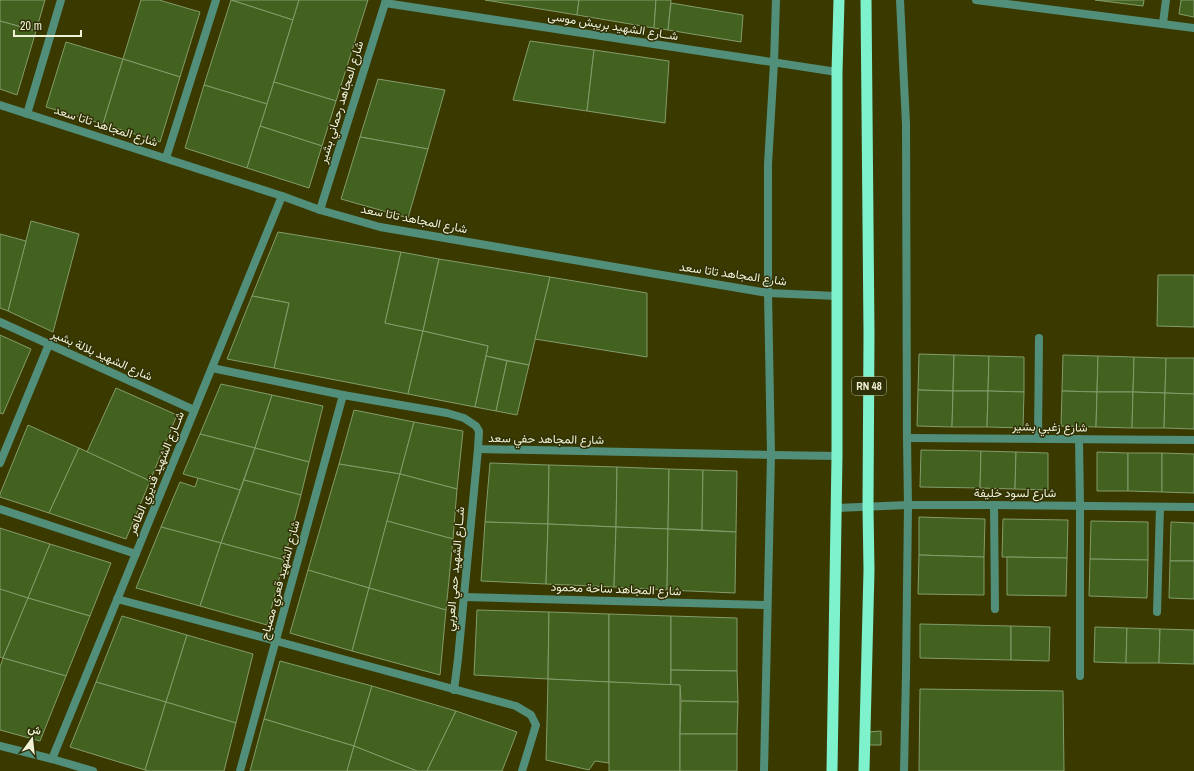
<svg xmlns="http://www.w3.org/2000/svg" width="1194" height="771" font-family="'Archivo Narrow',Vazirmatn,sans-serif">
	<rect width="100%" height="100%" fill="#3a3a00"/>
	<g fill="#43611f" stroke="#839c6b">
		<polygon points="0,0 45,0 36,31 0,21"/>
		<polygon points="141,0 159,0 200,12 180,77 123,59"/>
		<polygon points="231,0 299,0 293,20"/>
		<polygon points="231,0 293,20 267,104 204,85"/>
		<polygon points="299,0 368,0 336,101 274,82"/>
		<polygon points="485,0 579,0 577,15"/>
		<polygon points="579,0 656,0 654,28 577,15"/>
		<polygon points="656,0 671,0 668,30 654,28"/>
		<polygon points="1095,0 1144,0 1143,6"/>
		<polygon points="1181,0 1194,0 1194,17 1179,14"/>
		<polygon points="671,3 743,15 741,42 668,30"/>
		<polygon points="0,21 36,31 17,95 0,89"/>
		<polygon points="530,41 594,50 587,111 513,100"/>
		<polygon points="66,42 123,59 103,124 46,107"/>
		<polygon points="594,50 669,61 665,123 587,111"/>
		<polygon points="123,59 180,77 160,142 103,124"/>
		<polygon points="378,79 445,90 428,149 360,137"/>
		<polygon points="274,82 336,101 322,146 260,126"/>
		<polygon points="204,85 267,104 247,168 185,148"/>
		<polygon points="260,126 322,146 309,188 247,168"/>
		<polygon points="360,137 428,149 408,218 341,199"/>
		<polygon points="31,221 79,234 53,332 8,311"/>
		<polygon points="278,232 401,252 385,323 423,331 408,394 274,368 289,303 252,296"/>
		<polygon points="0,234 26,241 8,311 0,308"/>
		<polygon points="401,252 439,259 423,331 385,323"/>
		<polygon points="439,259 550,277 529,365 486,356 488,346 423,331"/>
		<polygon points="1158,275 1194,275 1194,327 1157,326"/>
		<polygon points="550,277 647,293 647,357 535,339"/>
		<polygon points="252,296 289,303 274,368 227,359"/>
		<polygon points="423,331 488,346 475,407 408,394"/>
		<polygon points="0,335 31,349 3,414 0,413"/>
		<polygon points="919,354 954,355 953,391 918,390"/>
		<polygon points="954,355 989,356 988,391 953,391"/>
		<polygon points="1063,355 1098,356 1097,392 1062,391"/>
		<polygon points="486,356 507,361 496,411 475,407"/>
		<polygon points="989,356 1024,357 1024,392 988,391"/>
		<polygon points="1098,356 1134,357 1133,392 1097,392"/>
		<polygon points="1134,357 1166,358 1165,393 1133,392"/>
		<polygon points="1166,358 1194,358 1194,394 1165,393"/>
		<polygon points="507,361 529,365 517,415 496,411"/>
		<polygon points="221,384 272,395 255,448 200,434"/>
		<polygon points="116,388 177,415 150,481 87,452"/>
		<polygon points="918,390 953,391 952,427 917,426"/>
		<polygon points="953,391 988,391 987,427 952,427"/>
		<polygon points="988,391 1024,392 1023,428 987,427"/>
		<polygon points="1062,391 1097,392 1096,427 1061,426"/>
		<polygon points="1097,392 1133,392 1132,428 1096,427"/>
		<polygon points="1133,392 1165,393 1164,428 1132,428"/>
		<polygon points="1165,393 1194,394 1194,429 1164,428"/>
		<polygon points="272,395 323,406 309,462 255,448"/>
		<polygon points="354,410 414,422 400,474 339,464"/>
		<polygon points="414,422 463,431 457,489 400,474"/>
		<polygon points="28,425 79,448 49,513 0,497 0,494"/>
		<polygon points="200,434 255,448 240,490 183,474"/>
		<polygon points="79,448 150,481 126,539 49,513"/>
		<polygon points="255,448 309,462 301,495 244,480"/>
		<polygon points="921,450 981,451 980,488 920,487"/>
		<polygon points="981,451 1016,452 1015,489 980,488"/>
		<polygon points="1016,452 1048,453 1048,490 1015,489"/>
		<polygon points="1097,452 1128,453 1128,491 1097,491"/>
		<polygon points="1128,453 1162,453 1162,492 1128,491"/>
		<polygon points="1162,453 1194,454 1194,493 1162,492"/>
		<polygon points="490,463 549,465 548,524 485,522"/>
		<polygon points="339,464 400,474 369,588 308,570"/>
		<polygon points="549,465 617,467 616,527 548,524"/>
		<polygon points="617,467 669,469 668,529 616,527"/>
		<polygon points="669,469 703,470 702,530 668,529"/>
		<polygon points="703,470 737,471 736,532 702,530"/>
		<polygon points="400,474 457,489 453,539 387,521"/>
		<polygon points="198,478 240,490 221,543 161,527 180,482 195,487"/>
		<polygon points="244,480 301,495 284,560 221,543"/>
		<polygon points="919,517 985,519 984,557 919,555"/>
		<polygon points="1003,519 1068,520 1067,558 1002,557"/>
		<polygon points="387,521 453,539 446,610 369,588"/>
		<polygon points="1091,521 1148,522 1148,560 1090,559"/>
		<polygon points="485,522 548,524 546,584 481,581"/>
		<polygon points="1171,522 1194,523 1194,561 1170,561"/>
		<polygon points="548,524 616,527 614,587 546,584"/>
		<polygon points="161,527 221,543 200,606 136,588"/>
		<polygon points="616,527 668,529 667,590 614,587"/>
		<polygon points="0,528 50,544 28,598 0,590"/>
		<polygon points="668,529 736,532 735,593 667,590"/>
		<polygon points="221,543 284,560 267,625 200,606"/>
		<polygon points="50,544 111,563 90,616 28,598"/>
		<polygon points="919,555 984,557 984,595 918,594"/>
		<polygon points="1007,557 1067,558 1066,596 1007,595"/>
		<polygon points="1090,559 1148,560 1147,598 1089,596"/>
		<polygon points="1170,561 1194,561 1194,599 1169,598"/>
		<polygon points="308,570 369,588 352,651 290,633"/>
		<polygon points="369,588 446,610 440,675 352,651"/>
		<polygon points="0,589 28,598 3,658 0,657"/>
		<polygon points="28,598 90,616 66,676 3,658"/>
		<polygon points="477,610 549,612 548,679 474,675"/>
		<polygon points="549,612 609,614 609,682 548,679"/>
		<polygon points="609,614 671,616 671,685 609,682"/>
		<polygon points="122,616 187,635 166,702 96,682"/>
		<polygon points="671,616 737,618 737,671 671,670"/>
		<polygon points="920,624 1011,626 1011,660 920,658"/>
		<polygon points="1011,626 1050,627 1049,661 1011,660"/>
		<polygon points="1095,627 1127,628 1126,663 1094,662"/>
		<polygon points="1127,628 1160,629 1159,663 1126,663"/>
		<polygon points="1160,629 1194,630 1194,664 1159,663"/>
		<polygon points="187,635 253,654 236,723 166,702"/>
		<polygon points="3,658 66,676 40,741 0,730 0,667"/>
		<polygon points="280,661 372,686 354,746 264,719"/>
		<polygon points="671,670 737,671 738,702 681,701 680,685 671,685"/>
		<polygon points="548,679 609,682 609,763 595,761 589,770 546,760"/>
		<polygon points="96,682 166,702 145,770 70,747"/>
		<polygon points="609,682 680,685 680,771 609,771"/>
		<polygon points="372,686 456,711 427,771 417,771 354,746"/>
		<polygon points="920,689 1063,691 1064,771 919,771"/>
		<polygon points="681,701 738,702 737,734 680,734"/>
		<polygon points="166,702 236,723 224,771 149,771 145,770"/>
		<polygon points="456,711 517,732 502,771 427,771"/>
		<polygon points="264,719 354,746 347,771 250,771"/>
		<polygon points="881,731 881,745 868,745 868,732"/>
		<rect x="680" y="734" width="57" height="37"/>
		<polygon points="354,746 417,771 347,771"/>
	</g>
	<g fill="none" stroke-linecap="round" stroke-linejoin="round">
		<g stroke="#528f7b" stroke-width="8">
			<polyline points="900,0 906,124 907,438 908,505 906,674 904,771"/>
			<polyline points="976,0 1194,28"/>
			<polyline points="385,3 837,72"/>
			<polyline points="1163,23 1166,0"/>
			<polyline points="0,105 282,196 320,210 380,227 768,293 837,296"/>
			<polyline points="27,114 61,0"/>
			<polyline points="166,158 216,0"/>
			<polyline points="320,210 386,0"/>
			<polyline points="0,322 194,410"/>
			<polyline points="212,368 343,395 447,413 464,418 476,426 479,431 478,449 771,455 837,456"/>
			<polyline points="907,438 1194,440"/>
			<polyline points="1038,439 1039,338"/>
			<polyline points="1079,439 1080,506 1080,676"/>
			<polyline points="0,463 49,344"/>
			<polyline points="994,505 995,609"/>
			<polyline points="836,508 908,505 994,505 1194,507"/>
			<polyline points="0,509 136,554"/>
			<polyline points="464,597 767,605"/>
			<polyline points="117,599 276,641 516,706 531,715 536,725 522,771"/>
			<polyline points="1157,612 1160,507"/>
			<polyline points="454,690 458,659 478,449"/>
			<polyline points="52,759 282,196"/>
			<polyline points="240,771 343,395"/>
			<polyline points="764,771 771,455 768,293 768,164 774,63 776,0"/>
		</g>
		<polyline stroke="#528f7b" stroke-width="8" points="0,746 52,759 93,771"/>
		<g stroke="#7ef1cd" stroke-width="11">
			<polyline points="832,771 837,456 837,72 839,0"/>
			<polyline points="864,771 869,570 868,507 869,334 866,0"/>
		</g>
	</g>
	<g text-anchor="middle" dominant-baseline="central" stroke-width="3" stroke-linejoin="round" paint-order="stroke">
		<rect fill="#2f3005" stroke="#b6b897" stroke-width="1" x="852" y="377" width="34" height="18" rx="3"/>
		<g font-size="11" font-weight="bold" fill="#f0f2d6">
			<text x="869" y="386">RN 48</text>
		</g>
		<g font-size="12" fill="#f0f2d6" stroke="#2f3005">
			<text transform="translate(613 26) rotate(9)">شــارع الشهيد بريبش موسى</text>
			<text transform="translate(341 102) rotate(-73)">شارع المجاهد رحماني بشير</text>
			<text transform="translate(106 126) rotate(18)">شارع المجاهد تاتا سعد</text>
			<text transform="translate(414 219) rotate(11)">شارع المجاهد تاتا سعد</text>
			<text transform="translate(733 274) rotate(8)">شارع المجاهد تاتا سعد</text>
			<text transform="translate(102 355) rotate(24)">شارع الشهيد بلالة بشير</text>
			<text transform="translate(1050 427) rotate(1)">شارع زغبي بشير</text>
			<text transform="translate(546 439) rotate(1)">شارع المجاهد حفي سعد</text>
			<text transform="translate(156 473) rotate(-68)">شــارع الشهيد قديري الطاهر</text>
			<text x="1015" y="493">شارع لسود خليفة</text>
			<text transform="translate(455 569) rotate(-85)">شــارع الشهيد حمي العربي</text>
			<text transform="translate(280 580) rotate(-75)">شارع الشهيد قعري مصباح</text>
			<text transform="translate(616 589) rotate(2)">شارع المجاهد ساحة محمود</text>
		</g>
	</g>
	<g transform="translate(32 739) rotate(15)" stroke="#2f3005" stroke-width="3" paint-order="stroke">
	<path d="M0-3L7 15L0 10L-7 15Z" fill="#f0f2d6"/>
	<text y="-6" font-size="11" font-weight="bold" text-anchor="middle" fill="#f0f2d6">ش</text>
	</g>
	<path d="M14 30v6h67v-6" fill="none" stroke="#f0f2d6" stroke-width="2"/>
	<text x="20" y="30" font-size="12" fill="#f0f2d6" stroke="#2f3005" stroke-width="3" paint-order="stroke">20 m</text>
</svg>
